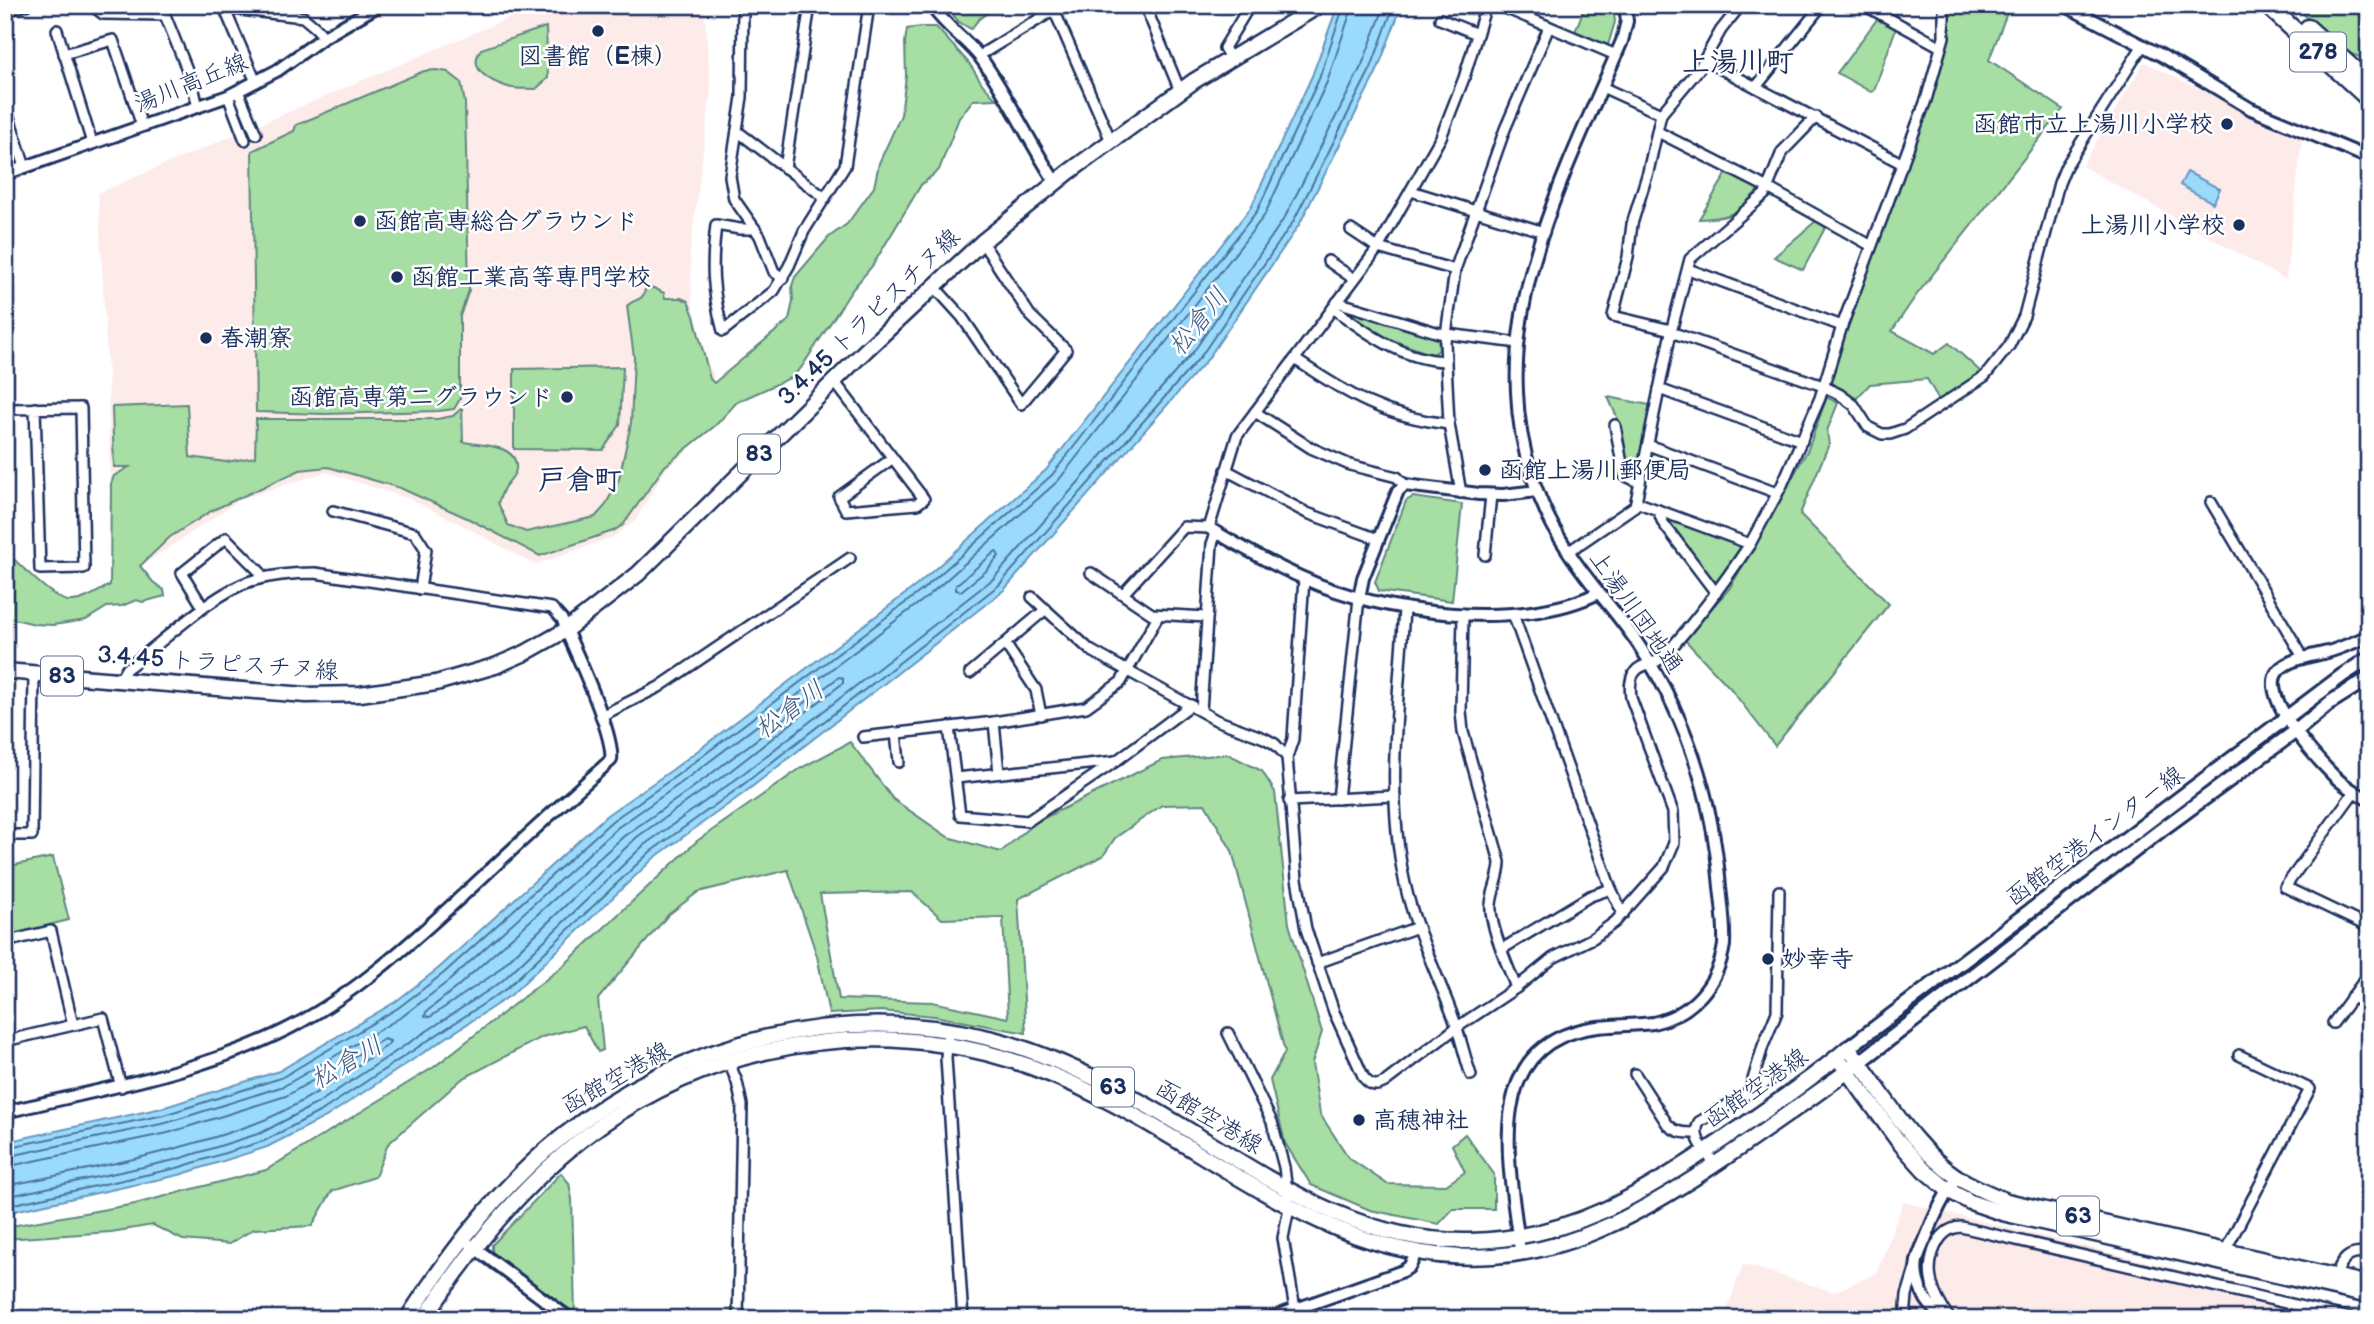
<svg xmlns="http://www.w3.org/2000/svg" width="2374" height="1324" font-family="'Balsamiq Sans','Klee One',sans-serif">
	<rect width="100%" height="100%" fill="#fff"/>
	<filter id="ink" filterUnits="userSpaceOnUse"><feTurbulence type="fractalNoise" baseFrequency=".0143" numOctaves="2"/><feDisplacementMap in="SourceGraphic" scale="14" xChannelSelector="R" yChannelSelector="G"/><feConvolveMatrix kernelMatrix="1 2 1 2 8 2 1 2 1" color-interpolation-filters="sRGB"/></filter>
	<g filter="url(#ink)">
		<g fill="#fdebea">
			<polygon points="540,5 704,5 711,91 690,252 692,302 706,357 714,377 685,454 667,468 635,521 613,537 535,565 466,527 410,499 326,472 241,499 112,586 108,379 98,193"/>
			<polygon points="2144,62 2302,138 2286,280 2082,166"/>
			<polygon points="1903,1202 2324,1305 2369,1316 2369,1319 1724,1319 1743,1264 1834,1292 1877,1273"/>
		</g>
		<g fill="#a6dea3" stroke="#608680" stroke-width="2" fill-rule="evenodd">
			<polygon points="944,5 999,5 979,19 971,29 959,22"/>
			<polygon points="1589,5 1613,5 1615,22 1608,45 1575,32 1583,11"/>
			<polygon points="1949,5 2010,5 1989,60 2063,109 1915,297 1892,331 1934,354 1949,343 1982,373 1940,402 1927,379 1870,384 1855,400 1833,386 1829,380 1845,328 1930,103 1949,37"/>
			<path d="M2295,5h74v58c-6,-7 -12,-6 -19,-10 -21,-12 -39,-31 -55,-48z"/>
			<polygon points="1878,18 1896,28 1874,91 1871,92 1837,73"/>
			<path d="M546,27l2,51 -12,11c-8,-1 -20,1 -28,-2 -19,-6 -41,-18 -27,-38z"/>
			<path d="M921,27h15l33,36 14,22 13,14 -23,1 -14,18 -20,52 -18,15 -48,80 -21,25 -51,78 -11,10 -53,24 -21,23 -51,41 -42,59 -10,6 -73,25 -73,-38 -67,-30 -72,-21 -28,3 -87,40 -43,27 -30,29 13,16 11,8 1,6 -22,6 -7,-2 -14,6 -15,1 -21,13 -33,5 -18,-1 -30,-7v-66c13,11 49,50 64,50 14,1 29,-10 41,-16l1,-101 3,-8 15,-9h-15l-2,-60 75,-3 3,53 36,5 29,-5 1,-38h181l16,-3 9,-8 1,34c16,3 56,2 53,27 -1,8 -8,12 -12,19 -2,4 -4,10 -6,15l10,22 18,7 69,-15 10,-11 14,-27 12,-56 3,-66 -7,-51c7,-8 17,-4 18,-17l9,-1 10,5 1,5h16l7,3 6,15 16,63 4,4 75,-63 4,-19 -1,-15 3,-9 34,-40 18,-13 27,-37 5,-24 22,-48 5,-39 -1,-34 2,-13z"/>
			<polygon points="436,70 448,72 461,82 465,103 469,290 460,316 460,399 454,409 439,411 325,414 256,412 252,151 294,131 296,125 424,71"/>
			<path d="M1727,173l32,16c-22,25 -27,29 -60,30z"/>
			<polygon points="1817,220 1826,226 1803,270 1774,257"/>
			<polygon points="1350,310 1438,338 1439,350 1433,354 1427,353 1387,338 1348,315"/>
			<polygon points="623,367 620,425 603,450 514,449 514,369"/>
			<polygon points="1608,397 1650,405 1636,476 1628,470 1620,424"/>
			<polygon points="1827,397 1838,403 1827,431 1829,444 1800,514 1889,604 1775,746 1730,688 1684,639 1729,589 1753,549 1808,449"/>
			<polygon points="1413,497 1462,504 1452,601 1379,591 1375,582 1406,501"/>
			<polygon points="1669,519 1742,546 1716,585 1667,522"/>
			<path d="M850,742l43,57 55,38 53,15 33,-29 128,-63 66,-6 34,17 13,21 14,132 33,108 -10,31 8,51 29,44 38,26 59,1 19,-13 -13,-27 13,-11 29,40v35h-41l-14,15 -69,-14 -59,-25 -26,-42 -15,-63 15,-28 -53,-201 -27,-47 -43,1 -47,33 -12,18 -85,43 8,134 -92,-17 -53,-5 -52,3 -12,-58 -29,-86 -90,22 -30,23 -70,84 5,51 -5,2 -14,-26 -42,11 -80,42 -74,65 -13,33 -43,14 -20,35 -58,3 -25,15 -46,-4 -30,-15 -42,7 -106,7v-12l130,-23 131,-34 168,-103 129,-101 134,-125 104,-73zM912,892l30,27 61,-2 5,101 -76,-16 -93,-3 -19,-105z"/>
			<polygon points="53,857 69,920 5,936 5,867"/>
			<polygon points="561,1173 569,1183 572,1199 575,1313 492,1253 492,1245"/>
		</g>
		<g fill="#9adbfc" stroke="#6796bd" stroke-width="2">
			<polygon points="1338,5 1402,5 1377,71 1299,225 1207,360 1004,590 744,793 654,858 511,995 326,1117 267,1147 179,1175 5,1213 5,1142 162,1108 279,1071 395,1002 439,968 607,815 672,770 917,585 1046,470 1251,207 1312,76"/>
			<polygon points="2187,172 2220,189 2213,203 2180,185"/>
		</g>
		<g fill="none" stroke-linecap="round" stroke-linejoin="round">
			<g stroke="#4e749d" stroke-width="2">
				<polygon points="996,551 999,556 986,571 961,591 956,590 956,585"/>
				<polygon points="839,677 843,678 843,683 729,772 637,837 494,974 430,1017 425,1016 426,1012 457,987 624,836 687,792"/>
				<polyline points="5,1148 164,1115 281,1078 398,1008 444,973 612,821 676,776 921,591 1052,475 1257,211 1319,79 1344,5"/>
				<polyline points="5,1157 166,1123 284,1086 403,1016 450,980 617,828 681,783 927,597 1058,481 1264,216 1327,82 1353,5"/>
				<path d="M5,1167l163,-34 118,-37 98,-57 6,2 -2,4c-42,28 -86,61 -134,79 -80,29 -165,45 -249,62"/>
				<polyline points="5,1197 175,1160 261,1133 318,1103 501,982 644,845 735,780 993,579 1194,351 1285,217 1362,65 1385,5"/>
				<polyline points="5,1206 177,1168 264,1141 323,1110 506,989 650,852 740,787 999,585 1201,356 1293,222 1371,68 1394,5"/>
			</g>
			<defs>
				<g id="minor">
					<polyline points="91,5 103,14 165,15"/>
					<polyline points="161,5 192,82 198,107"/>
					<polyline points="743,5 742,97 730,176 734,199 760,236 774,272 783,278"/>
					<polyline points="1498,5 1616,55"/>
					<polyline points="1864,5 1941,47"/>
					<polyline points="1146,8 1180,91"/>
					<polyline points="5,11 26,5"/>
					<polyline points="1440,19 1477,34"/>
					<polyline points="57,30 92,143"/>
					<polyline points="985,52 1054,10 1111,141"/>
					<polyline points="64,54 113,40 142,126"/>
					<polyline points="1231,59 1224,48 1250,5"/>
					<polyline points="1704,60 1903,164"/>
					<polyline points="256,82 226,12 232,9 303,17 316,28 324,37"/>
					<polyline points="1602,87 1661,114"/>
					<polyline points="1756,87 1822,5"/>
					<polyline points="238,91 256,134"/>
					<polyline points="228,96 245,140"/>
					<polyline points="5,105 25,167"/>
					<polyline points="737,131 825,198"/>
					<polyline points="1658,132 1768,188 1870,245"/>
					<polyline points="785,168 810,5"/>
					<polyline points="1411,191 1544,232"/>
					<path d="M755,229h-15l-24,-4c-5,42 -4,65 7,106l51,-40 15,-25 15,-35 41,-65 24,-161"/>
					<polyline points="1351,230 1378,248 1455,270"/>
					<polyline points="1328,261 1354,279"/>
					<polyline points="1688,269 1842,326"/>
					<polyline points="933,285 962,317 1021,404 1066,350 1030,315 982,242"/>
					<polyline points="1337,302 1439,333 1519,343"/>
					<path d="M1333,308c33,25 70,52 113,53"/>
					<polyline points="1671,330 1613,316 1628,257 1632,224 1648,172 1661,114 1699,69 1721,30 1741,5"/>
					<polyline points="1671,332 1823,386 1839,394 1854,405 1868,427 1882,434 1890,434 1905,429 1985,376 2009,346 2024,316 2059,183 2066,166 2143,45"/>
					<path d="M1296,360c53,35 88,57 153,64"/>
					<polyline points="834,381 924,499 917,504 846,510 839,497 893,458"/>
					<polyline points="1659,389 1802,441"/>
					<polyline points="5,409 81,408 84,568 40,569 35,408"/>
					<polyline points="1255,412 1311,448 1350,465 1397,477 1405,485"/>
					<polyline points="1615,425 1624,475 1640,483"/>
					<polyline points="1648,445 1777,493"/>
					<polyline points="1226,470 1307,513 1378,539"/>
					<polyline points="1461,493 1449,424 1445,342 1455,270 1505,129 1549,27"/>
					<polyline points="1636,502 1750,544 1782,485 1820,398 1842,326 1926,100 1944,37 1944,5"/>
					<polyline points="2211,502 2300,652"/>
					<polyline points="1658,510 1663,523 1716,593"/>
					<polyline points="333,511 415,533 426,550 420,589"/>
					<polyline points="1568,552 1635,506 1671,332 1690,259 1765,194 1782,152 1816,117"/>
					<polyline points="1485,555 1491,495"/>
					<polyline points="1091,573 1152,614 1207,617"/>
					<polyline points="1123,594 1184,527 1209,528 1237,436 1378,248 1441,137 1464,78 1486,5"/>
					<path d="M1032,597l58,53 126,70 48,18 11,6 12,13 10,122 9,50 28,83 30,66c7,8 12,9 21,4l71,-54 60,-40 37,-30 40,-20 22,-16 49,-55 10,-24 -1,-31 -42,-114c-1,-8 -2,-19 4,-26 6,-9 20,-7 28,-15 32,-35 61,-74 87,-113"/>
					<polyline points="201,604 182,573 226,538 260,572"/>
					<path d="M1404,608c-5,92 -19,186 1,276 10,45 31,87 47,130 8,20 12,41 19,61"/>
					<path d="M1463,614l-2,97 2,21 37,130c0,16 -8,28 -9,43 -2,20 18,63 25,83"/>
					<polyline points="1513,614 1611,889 1623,914"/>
					<polyline points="1006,645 1036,690 1041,715"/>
					<polyline points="970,673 1046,609"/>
					<path d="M120,680l6,-11c36,-26 85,-75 125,-88 21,-6 43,-8 64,-8l237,35 10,11 4,11"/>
					<polyline points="1201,711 1212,544 1216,533"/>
					<polyline points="601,716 659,687 850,558"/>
					<polyline points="994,722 999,773"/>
					<polyline points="949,727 960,815 1028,821 1116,761"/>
					<polyline points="896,733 899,762"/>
					<polyline points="863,737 994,722 1086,707 1121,682 1158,616"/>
					<polyline points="1287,757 1293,739 1294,723 1304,579"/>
					<polyline points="956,778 1116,761 1191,705"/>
					<polyline points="2354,792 2285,887 2369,927"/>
					<polyline points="1338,799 1359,598"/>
					<polyline points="1289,801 1394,796"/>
					<polyline points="5,835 32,835 34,674"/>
					<polyline points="5,942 51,931 73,1025"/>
					<polyline points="1502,949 1590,896 1611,889"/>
					<polyline points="1317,963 1418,927"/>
					<polyline points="2351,997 2369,1005"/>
					<polyline points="5,1023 9,1041"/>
					<polyline points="2333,1023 2369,974"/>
					<polyline points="948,1031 946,1058 963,1319"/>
					<polyline points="1228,1033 1272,1122 1284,1167 1289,1208 1283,1238 1295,1309"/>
					<polyline points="5,1041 103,1018 121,1087"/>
					<polyline points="728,1060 737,1082 742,1105 738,1319"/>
					<path d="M1635,1074l33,51c9,8 16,8 28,8"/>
					<polyline points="1749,1093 1763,1046 1777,1012 1779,891"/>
					<path d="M1715,1164c-9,-13 -24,-26 -16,-42l73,-43"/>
					<polyline points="2225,1251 2310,1089 2239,1055"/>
					<path d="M2335,1279c5,-17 13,-30 34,-24"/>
					<polyline points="1905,1319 1907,1295 1916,1266"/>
					<path d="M1950,1319c-8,-11 -15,-22 -18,-35 -6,-22 4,-56 29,-57l393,92"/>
				</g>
				<g id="tertiary">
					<path d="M931,5c14,22 37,35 52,56 27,39 47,82 73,122"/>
					<polyline points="2064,5 2161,55 2251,109 2369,158"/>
					<polyline points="5,174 228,96 278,70 324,37 379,5"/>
					<path d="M1209,528c30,18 62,36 94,50 77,36 218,54 295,15"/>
					<polyline points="1359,598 1363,578 1398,491 1405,485 1479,494 1503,495 1537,491"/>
					<path d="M2369,636c-12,5 -23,10 -35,14 -17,6 -44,7 -56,21 -20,24 38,87 55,104 11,11 23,18 36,25"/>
					<path d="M5,1112c92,-22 184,-37 270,-77 76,-35 138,-94 199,-150 45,-42 91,-84 137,-125 4,-24 -33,-103 -45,-130"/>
					<path d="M1519,1244c-8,-69 -36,-185 55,-212 25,-8 53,-6 79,-9 40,-9 65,-39 71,-78 1,-20 -2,-39 -4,-58 -7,-86 -33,-170 -82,-243 -21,-32 -49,-60 -70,-93 -31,-46 -49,-103 -51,-159 -6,-121 59,-243 105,-351l5,-20 -2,-16"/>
					<polyline points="471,1245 570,1319"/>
					<polyline points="1268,1319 1403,1271 1409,1267 1413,1260"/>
					<path d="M1944,1319c-17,-14 -31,-35 -27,-58 2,-9 7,-18 10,-26 7,-18 14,-34 25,-50"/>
				</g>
				<g id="secondary">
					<polyline points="1848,1048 2343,675 2369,658"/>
					<polyline points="1860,1062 2161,830 2296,731 2331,702 2369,678"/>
				</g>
				<g id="primary">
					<polyline points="5,671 306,695 360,694 436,683 495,666 525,653 566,630 638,574 866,350 982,242 1069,172 1194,81 1320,5"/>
					<polyline points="1842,1064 1898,1141 1924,1170 1948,1190 1970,1202 2002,1213 2369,1296"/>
					<path d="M407,1319c43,-67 93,-133 156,-183 119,-96 281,-135 430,-97 46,12 89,32 131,54 112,58 212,151 346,148 102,-2 169,-46 251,-100 43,-30 87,-59 127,-93 35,43 62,98 109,129 16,10 33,17 50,24l362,83"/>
					<path d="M424,1319c48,-73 105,-143 177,-194 99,-70 226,-99 345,-80 55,8 107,28 156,53 127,64 237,169 391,158 82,-5 151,-45 218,-89 51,-34 100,-69 149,-105"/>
				</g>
				<g id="motorway">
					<polyline points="2267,5 2369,99"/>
					<polyline points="2308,28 2369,83"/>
				</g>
			</defs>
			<use href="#minor" stroke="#1b2f5e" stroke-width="14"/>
			<use href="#tertiary" stroke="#1b2f5e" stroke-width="16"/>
			<use href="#secondary" stroke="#1b2f5e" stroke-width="18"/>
			<use href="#primary" stroke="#1b2f5e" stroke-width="19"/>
			<use href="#motorway" stroke="#1b2f5e" stroke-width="21"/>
			<use href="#minor" stroke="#fff" stroke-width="9"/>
			<use href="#tertiary" stroke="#fff" stroke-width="10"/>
			<use href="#secondary" stroke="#fff" stroke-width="12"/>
			<use href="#primary" stroke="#fff" stroke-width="14"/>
			<use href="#motorway" stroke="#fff" stroke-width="16"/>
		</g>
	</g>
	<g fill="#1b2f5e" stroke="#fff" stroke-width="2.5">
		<circle cx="598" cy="31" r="7"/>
		<circle cx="2227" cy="124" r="7"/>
		<circle cx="360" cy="221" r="7"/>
		<circle cx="2239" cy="225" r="7"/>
		<circle cx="397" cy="277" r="7"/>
		<circle cx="206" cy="338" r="7"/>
		<circle cx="567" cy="397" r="7"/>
		<circle cx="1485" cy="470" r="7"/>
		<circle cx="1768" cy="959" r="7"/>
		<circle cx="1359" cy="1120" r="7"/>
	</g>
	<g text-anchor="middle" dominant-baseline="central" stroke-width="5" stroke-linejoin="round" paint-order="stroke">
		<g fill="#fff" stroke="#5f6d8e" stroke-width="2">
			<rect x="2290" y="32.5" width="56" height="39" rx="5"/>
			<rect x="738" y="434.5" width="42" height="39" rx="5"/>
			<rect x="41" y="656.5" width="42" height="39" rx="5"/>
			<rect x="1092" y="1067.5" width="42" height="39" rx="5"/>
			<rect x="2057" y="1196.5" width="42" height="39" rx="5"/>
		</g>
		<g font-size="23" font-weight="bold" fill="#1b2f5e">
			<text x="2318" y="52">278</text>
			<text x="759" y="454">83</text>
			<text x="62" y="676">83</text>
			<text x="1113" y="1087">63</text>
			<text x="2078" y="1216">63</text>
		</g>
		<g font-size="24" font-weight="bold" fill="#1b2f5e" stroke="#fff" text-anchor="start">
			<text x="598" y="56" text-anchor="middle">図書館（E棟）</text>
			<text x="2213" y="124" text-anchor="end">函館市立上湯川小学校</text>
			<text x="374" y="221">函館高専総合グラウンド</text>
			<text x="2225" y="225" text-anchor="end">上湯川小学校</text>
			<text x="411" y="277">函館工業高等専門学校</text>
			<text x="220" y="338">春潮寮</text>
			<text x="553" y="397" text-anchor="end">函館高専第二グラウンド</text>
			<text x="1499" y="470">函館上湯川郵便局</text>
			<text x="1782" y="959">妙幸寺</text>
			<text x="1373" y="1120">高穂神社</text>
		</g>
		<g font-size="24" fill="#1b2f5e" stroke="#fff">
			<text transform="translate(191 83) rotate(-22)">湯川高丘線</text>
			<text transform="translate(869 317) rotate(-44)">3.4.45 トラピスチヌ線</text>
			<text transform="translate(1636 612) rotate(55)">上湯川団地通</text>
			<text transform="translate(218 663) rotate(4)">3.4.45 トラピスチヌ線</text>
			<text transform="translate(2095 836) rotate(-37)">函館空港インター線</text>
			<text transform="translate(616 1078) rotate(-30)">函館空港線</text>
			<text transform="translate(1756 1088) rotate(-35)">函館空港線</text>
			<text transform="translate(1209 1117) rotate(31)">函館空港線</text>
		</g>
		<g font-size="26" font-style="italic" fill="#3b5a86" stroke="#fff">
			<text transform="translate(1199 322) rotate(-51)">松倉川</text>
			<text transform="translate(790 710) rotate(-36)">松倉川</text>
			<text transform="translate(347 1063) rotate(-30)">松倉川</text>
		</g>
		<g font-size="28" font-weight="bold" fill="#1b2f5e" stroke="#fff">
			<text x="1738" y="62">上湯川町</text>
			<text x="580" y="480">戸倉町</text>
		</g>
	</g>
	<rect width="2374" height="1324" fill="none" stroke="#fff" stroke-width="28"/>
	<rect x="14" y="14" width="2346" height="1296" fill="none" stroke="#1b2f5e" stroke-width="2.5" filter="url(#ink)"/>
</svg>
